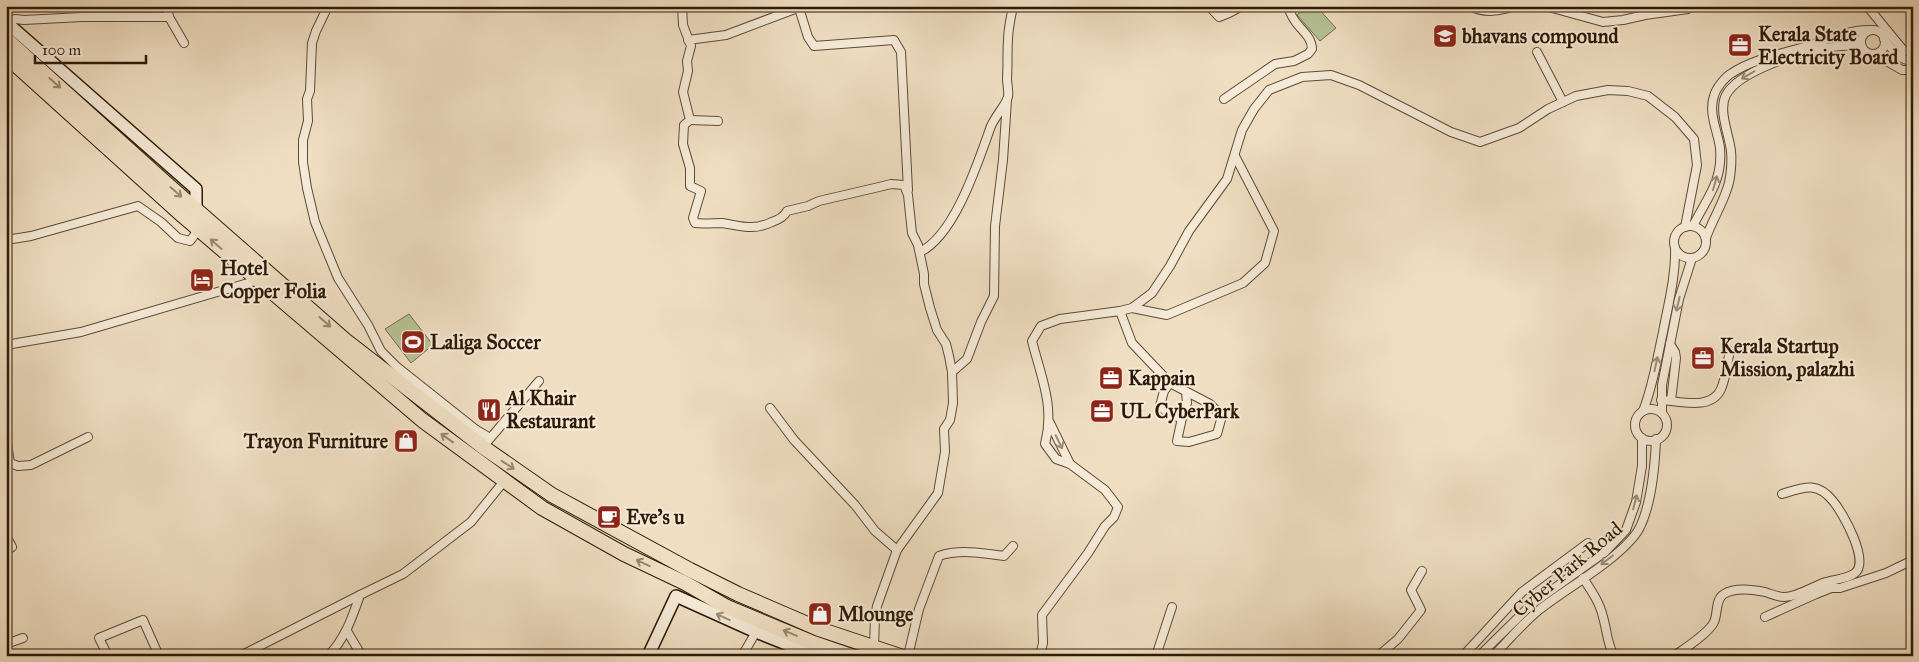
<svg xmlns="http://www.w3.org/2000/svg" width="1919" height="662" font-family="'IM FELL Great Primer',serif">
	<rect width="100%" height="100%" fill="#efdec1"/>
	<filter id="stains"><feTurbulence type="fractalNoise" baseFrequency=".004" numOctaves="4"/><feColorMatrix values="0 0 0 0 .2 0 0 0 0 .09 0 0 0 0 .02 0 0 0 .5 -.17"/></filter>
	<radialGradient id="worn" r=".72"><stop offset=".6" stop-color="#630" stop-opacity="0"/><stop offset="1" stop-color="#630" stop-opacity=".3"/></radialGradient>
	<g fill="#b6c295" stroke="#726e4e">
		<polygon points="1307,6 1316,6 1336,28 1320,41 1297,15"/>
		<polygon points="409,314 433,345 411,363 385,329"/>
	</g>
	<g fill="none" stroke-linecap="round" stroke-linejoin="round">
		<defs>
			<g id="street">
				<polyline points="167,6 169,17 184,43"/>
				<polyline points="328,6 316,31 312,43 310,91 307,99 308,121 303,140 303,162 307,188 315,222 338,278 368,325 381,351 397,367 475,429 490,438"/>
				<path d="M682,6l1,19 8,21 -4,15 1,10 -5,21 7,28 -6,5 -1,19 7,24v18l11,5 -8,27 2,5c8,1 19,0 27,0 20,3 30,8 50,-1 6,-2 12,-5 15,-11l21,-5 11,-5 60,-14 12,-3 13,1 4,10 4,38 6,12 6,29v10l6,24 7,22 9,14 3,12 3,16 1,31 -3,17 -6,9 1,23 -7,41 -41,57 -20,56 -2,12 -1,29"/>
				<polyline points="1209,6 1219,17 1229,13 1242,6"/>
				<path d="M1470,6c15,8 30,5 45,0"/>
				<polyline points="1545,6 1603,22 1623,20 1645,15 1688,9 1692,6"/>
				<polyline points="1867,6 1904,51 1913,50"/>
				<polyline points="799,8 808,37 814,46 894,40 901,52 908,190"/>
				<polyline points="9,24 15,19 24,20 82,17 169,17"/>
				<circle cx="1873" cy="42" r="12"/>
				<path d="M1884,39c9,11 14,21 29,22"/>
				<polyline points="688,40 726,35 803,6"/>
				<polyline points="1537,52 1563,102"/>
				<polyline points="1874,54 1902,70 1913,70"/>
				<path d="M1224,99l51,-35 19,-3 14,-7 4,-5c0,-12 -11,-19 -17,-28 -4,-5 -5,-10 -8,-15"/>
				<polyline points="690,120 718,121"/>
				<circle cx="1690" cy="242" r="16"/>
				<path d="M1693,226c13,-27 30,-44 27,-78 -2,-16 -12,-35 -6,-52 2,-8 11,-19 18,-23 23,-15 54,-20 79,-28 19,-6 39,-16 59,-15"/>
				<path d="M1706,238c6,-17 16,-33 21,-49 4,-10 5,-28 4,-38 -2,-17 -13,-41 -5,-56 12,-23 69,-41 93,-46 14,-3 28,-3 42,-4"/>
				<polyline points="6,240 31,236 138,206 161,222 178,238 190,241 199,229"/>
				<path d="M920,252c35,-17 58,-90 71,-126 4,-9 15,-22 17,-29 1,-7 -1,-12 -1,-19 1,-13 0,-25 1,-38 0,-11 3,-23 5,-34"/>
				<polyline points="1132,308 1167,315 1243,283 1265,263 1274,231 1235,156"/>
				<polyline points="1120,311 1132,308 1152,293 1170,266 1189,231 1227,179 1242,130 1254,109 1269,90 1302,77 1331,75 1359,85 1451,132 1480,142 1519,128 1548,109 1576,96 1608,90 1628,91 1648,96 1675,117 1694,139 1697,165 1685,227"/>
				<polyline points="1670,344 1675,352 1676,358 1671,401"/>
				<polyline points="6,345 81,332 258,280"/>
				<polyline points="952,372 967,359 981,322 994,296 995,226 1003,160 1007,100"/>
				<polyline points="1170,383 1164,391 1160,406 1170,415 1182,418 1187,403 1186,392"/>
				<path d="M1661,400c19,1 50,11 60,-11 5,-11 6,-26 9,-38"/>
				<polyline points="770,408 794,440 855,505 875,531 897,550"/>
				<circle cx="1651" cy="425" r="16"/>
				<path d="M1643,411c10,-25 14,-52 20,-79 5,-27 13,-56 12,-84"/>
				<polyline points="1662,413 1662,385 1679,299 1692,258"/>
				<polyline points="1050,423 1070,464"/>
				<polyline points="6,436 10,463 18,466 31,465 88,437"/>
				<polyline points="487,442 539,381"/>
				<polyline points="6,536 12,547 6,551"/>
				<path d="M1583,578c8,12 17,25 20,39 4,13 4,27 11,39"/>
				<polyline points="1765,617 1816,594 1831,588 1840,588 1886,573 1913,560"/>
				<polyline points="347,631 360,653 357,656"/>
				<polyline points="6,644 23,638"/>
				<polyline points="108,656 99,638 143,620 159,656"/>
				<polyline points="240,656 360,595"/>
				<path d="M328,656c17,-17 24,-38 32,-61l43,-21 68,-52 34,-42"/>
				<polyline points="742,656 756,632"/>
				<path d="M908,656l11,-47 20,-53c20,-7 44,-3 65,0l9,-10"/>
				<path d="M1040,656l3,-13 -1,-28 46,-62 17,-27 9,-9 4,-10 -13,-17 -35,-26 -14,-5 -11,-15c10,-38 -4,-67 -13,-103l9,-15 19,-7 60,-8 12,32 38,40 40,21 12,12 -5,18 -28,8 -12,-1 5,-23"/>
				<polyline points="1156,656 1172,607"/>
				<polyline points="1378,656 1398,639 1421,610 1411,590 1422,571"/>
				<polyline points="1463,656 1522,592 1588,543"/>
				<polyline points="1479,656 1532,604 1605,552 1626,530 1636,502 1642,466 1642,438"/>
				<path d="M1493,656c15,-15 29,-32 46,-46 26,-21 84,-53 100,-81 12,-23 16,-64 17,-90"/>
				<path d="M1674,656c10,-7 35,-23 40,-34 4,-8 1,-23 10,-28 12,-7 29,-4 41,-2 7,2 12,5 19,5 13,0 26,-9 39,-14 10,-4 23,-3 32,-10 15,-12 -12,-60 -22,-72 -16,-20 -29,-14 -51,-7"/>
			</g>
			<g id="secondary">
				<polyline points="6,22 196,189 196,209"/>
				<polyline points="648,656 676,596 756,632 816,656"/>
			</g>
			<g id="highway">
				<polyline points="6,39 168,185 345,340 483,447 552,495 690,570 738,594 819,629 900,656"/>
				<polyline points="6,56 183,216 422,420 542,508 624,554 685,583 727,607 811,642 852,656"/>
			</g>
		</defs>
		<use href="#street" stroke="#5e4b36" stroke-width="10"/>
		<use href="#secondary" stroke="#2e1a08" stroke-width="14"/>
		<use href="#highway" stroke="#2e1a08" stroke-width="16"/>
		<use href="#street" stroke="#f5ead7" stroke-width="8"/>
		<use href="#secondary" stroke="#f5ead7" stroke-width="11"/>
		<use href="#highway" stroke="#efdec1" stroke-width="14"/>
	</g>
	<defs><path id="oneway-shaft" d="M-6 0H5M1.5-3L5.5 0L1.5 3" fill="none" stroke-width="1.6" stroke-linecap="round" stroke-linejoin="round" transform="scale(1.25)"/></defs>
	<g stroke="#9b8c7a">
		<use href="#oneway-shaft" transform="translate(1748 75) rotate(150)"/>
		<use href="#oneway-shaft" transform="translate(1715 183) rotate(-74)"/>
		<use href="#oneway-shaft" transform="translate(1678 304) rotate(103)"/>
		<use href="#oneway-shaft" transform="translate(1656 364) rotate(-78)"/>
		<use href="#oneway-shaft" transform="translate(1059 442) rotate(64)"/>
		<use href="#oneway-shaft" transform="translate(1635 502) rotate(-76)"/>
		<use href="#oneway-shaft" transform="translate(1607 560) rotate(143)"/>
		<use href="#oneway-shaft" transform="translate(723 617) rotate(-155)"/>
	</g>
	<g stroke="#98866e">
		<use href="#oneway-shaft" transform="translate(55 83) rotate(42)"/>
		<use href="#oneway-shaft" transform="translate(176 192) rotate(41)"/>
		<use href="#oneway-shaft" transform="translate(216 244) rotate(-139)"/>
		<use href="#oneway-shaft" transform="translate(325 322) rotate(41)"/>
		<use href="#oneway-shaft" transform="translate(447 438) rotate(-144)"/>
		<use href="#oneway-shaft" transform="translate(508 465) rotate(34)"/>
		<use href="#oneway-shaft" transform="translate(643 563) rotate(-155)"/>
		<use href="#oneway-shaft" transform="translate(790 633) rotate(-157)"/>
	</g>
	<defs>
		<symbol id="school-square" viewBox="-11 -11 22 22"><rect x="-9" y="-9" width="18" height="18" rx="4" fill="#8f2418" stroke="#f5ead7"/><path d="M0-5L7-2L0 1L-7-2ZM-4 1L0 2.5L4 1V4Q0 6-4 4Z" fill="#fff"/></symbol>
		<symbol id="office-square" viewBox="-11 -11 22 22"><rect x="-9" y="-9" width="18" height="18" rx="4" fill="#8f2418" stroke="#f5ead7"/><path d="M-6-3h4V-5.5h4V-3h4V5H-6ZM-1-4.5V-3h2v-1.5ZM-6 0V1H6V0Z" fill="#fff"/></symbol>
		<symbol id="hotel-square" viewBox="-11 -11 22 22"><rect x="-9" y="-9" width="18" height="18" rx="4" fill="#8f2418" stroke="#f5ead7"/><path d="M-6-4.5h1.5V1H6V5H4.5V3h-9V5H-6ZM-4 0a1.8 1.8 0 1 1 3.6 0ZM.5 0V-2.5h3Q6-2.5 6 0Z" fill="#fff"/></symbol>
		<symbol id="stadium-square" viewBox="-11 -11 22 22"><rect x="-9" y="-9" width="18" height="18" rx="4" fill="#8f2418" stroke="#f5ead7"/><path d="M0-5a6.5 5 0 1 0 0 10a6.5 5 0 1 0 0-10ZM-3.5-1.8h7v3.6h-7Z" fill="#fff"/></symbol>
		<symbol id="restaurant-square" viewBox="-11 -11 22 22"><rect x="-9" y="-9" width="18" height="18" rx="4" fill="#8f2418" stroke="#f5ead7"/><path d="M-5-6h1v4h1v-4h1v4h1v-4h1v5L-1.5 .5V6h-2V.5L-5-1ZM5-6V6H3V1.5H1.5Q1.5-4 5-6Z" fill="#fff"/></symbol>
		<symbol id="shop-square" viewBox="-11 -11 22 22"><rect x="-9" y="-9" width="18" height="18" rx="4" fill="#8f2418" stroke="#f5ead7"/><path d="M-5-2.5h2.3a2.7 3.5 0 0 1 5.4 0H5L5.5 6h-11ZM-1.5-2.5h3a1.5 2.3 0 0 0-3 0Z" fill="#fff"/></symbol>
		<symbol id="cafe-square" viewBox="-11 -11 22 22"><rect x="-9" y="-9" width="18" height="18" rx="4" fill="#8f2418" stroke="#f5ead7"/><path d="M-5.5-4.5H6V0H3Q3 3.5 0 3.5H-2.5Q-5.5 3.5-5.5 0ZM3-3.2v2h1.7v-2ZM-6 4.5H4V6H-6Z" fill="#fff"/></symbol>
	</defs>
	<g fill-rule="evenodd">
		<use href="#school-square" x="1431" y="22" width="28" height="28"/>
		<use href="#office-square" x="1726" y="31" width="28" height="28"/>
		<use href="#hotel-square" x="188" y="266" width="28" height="28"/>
		<use href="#stadium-square" x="399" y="328" width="28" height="28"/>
		<use href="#office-square" x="1689" y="344" width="28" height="28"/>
		<use href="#office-square" x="1097" y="364" width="28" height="28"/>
		<use href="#restaurant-square" x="475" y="396" width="28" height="28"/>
		<use href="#office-square" x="1088" y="397" width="28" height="28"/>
		<use href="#shop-square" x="392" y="427" width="28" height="28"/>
		<use href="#cafe-square" x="595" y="503" width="28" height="28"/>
		<use href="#shop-square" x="806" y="600" width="28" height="28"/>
	</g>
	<g text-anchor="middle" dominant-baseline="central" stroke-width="4" stroke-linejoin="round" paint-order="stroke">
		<g font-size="20" font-weight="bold" fill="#2e1a08" stroke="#f5ead7" text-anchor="start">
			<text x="1758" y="34">Kerala State<tspan x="1758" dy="23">Electricity Board</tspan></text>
			<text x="1462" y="36">bhavans compound</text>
			<text x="220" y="268">Hotel<tspan x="220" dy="23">Copper Folia</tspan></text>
			<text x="430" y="342">Laliga Soccer</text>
			<text x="1720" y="346">Kerala Startup<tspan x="1720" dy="23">Mission, palazhi</tspan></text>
			<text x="1128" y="378">Kappain</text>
			<text x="506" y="398">Al Khair<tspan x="506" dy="23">Restaurant</tspan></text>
			<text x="1120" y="411">UL CyberPark</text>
			<text x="388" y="441" text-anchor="end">Trayon Furniture</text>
			<text x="626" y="517">Eve's u</text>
			<text x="838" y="614">Mlounge</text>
		</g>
		<g font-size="20" fill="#2e1a08" stroke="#f5ead7">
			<text transform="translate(1567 569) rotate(-40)">Cyber Park Road</text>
		</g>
	</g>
	<rect width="1919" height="662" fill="none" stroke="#efdec1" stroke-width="25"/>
	<rect x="8" y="8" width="1904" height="647" fill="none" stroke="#2e1a08" stroke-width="2.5"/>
	<rect x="12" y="12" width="1894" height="637" fill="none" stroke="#2e1a08"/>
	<path d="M35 55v8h111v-8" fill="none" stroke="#2e1a08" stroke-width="2.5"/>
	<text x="42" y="55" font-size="15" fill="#2e1a08" stroke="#f5ead7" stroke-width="4" paint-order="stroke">100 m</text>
	<rect width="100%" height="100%" filter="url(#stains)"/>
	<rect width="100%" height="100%" fill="url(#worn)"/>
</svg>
